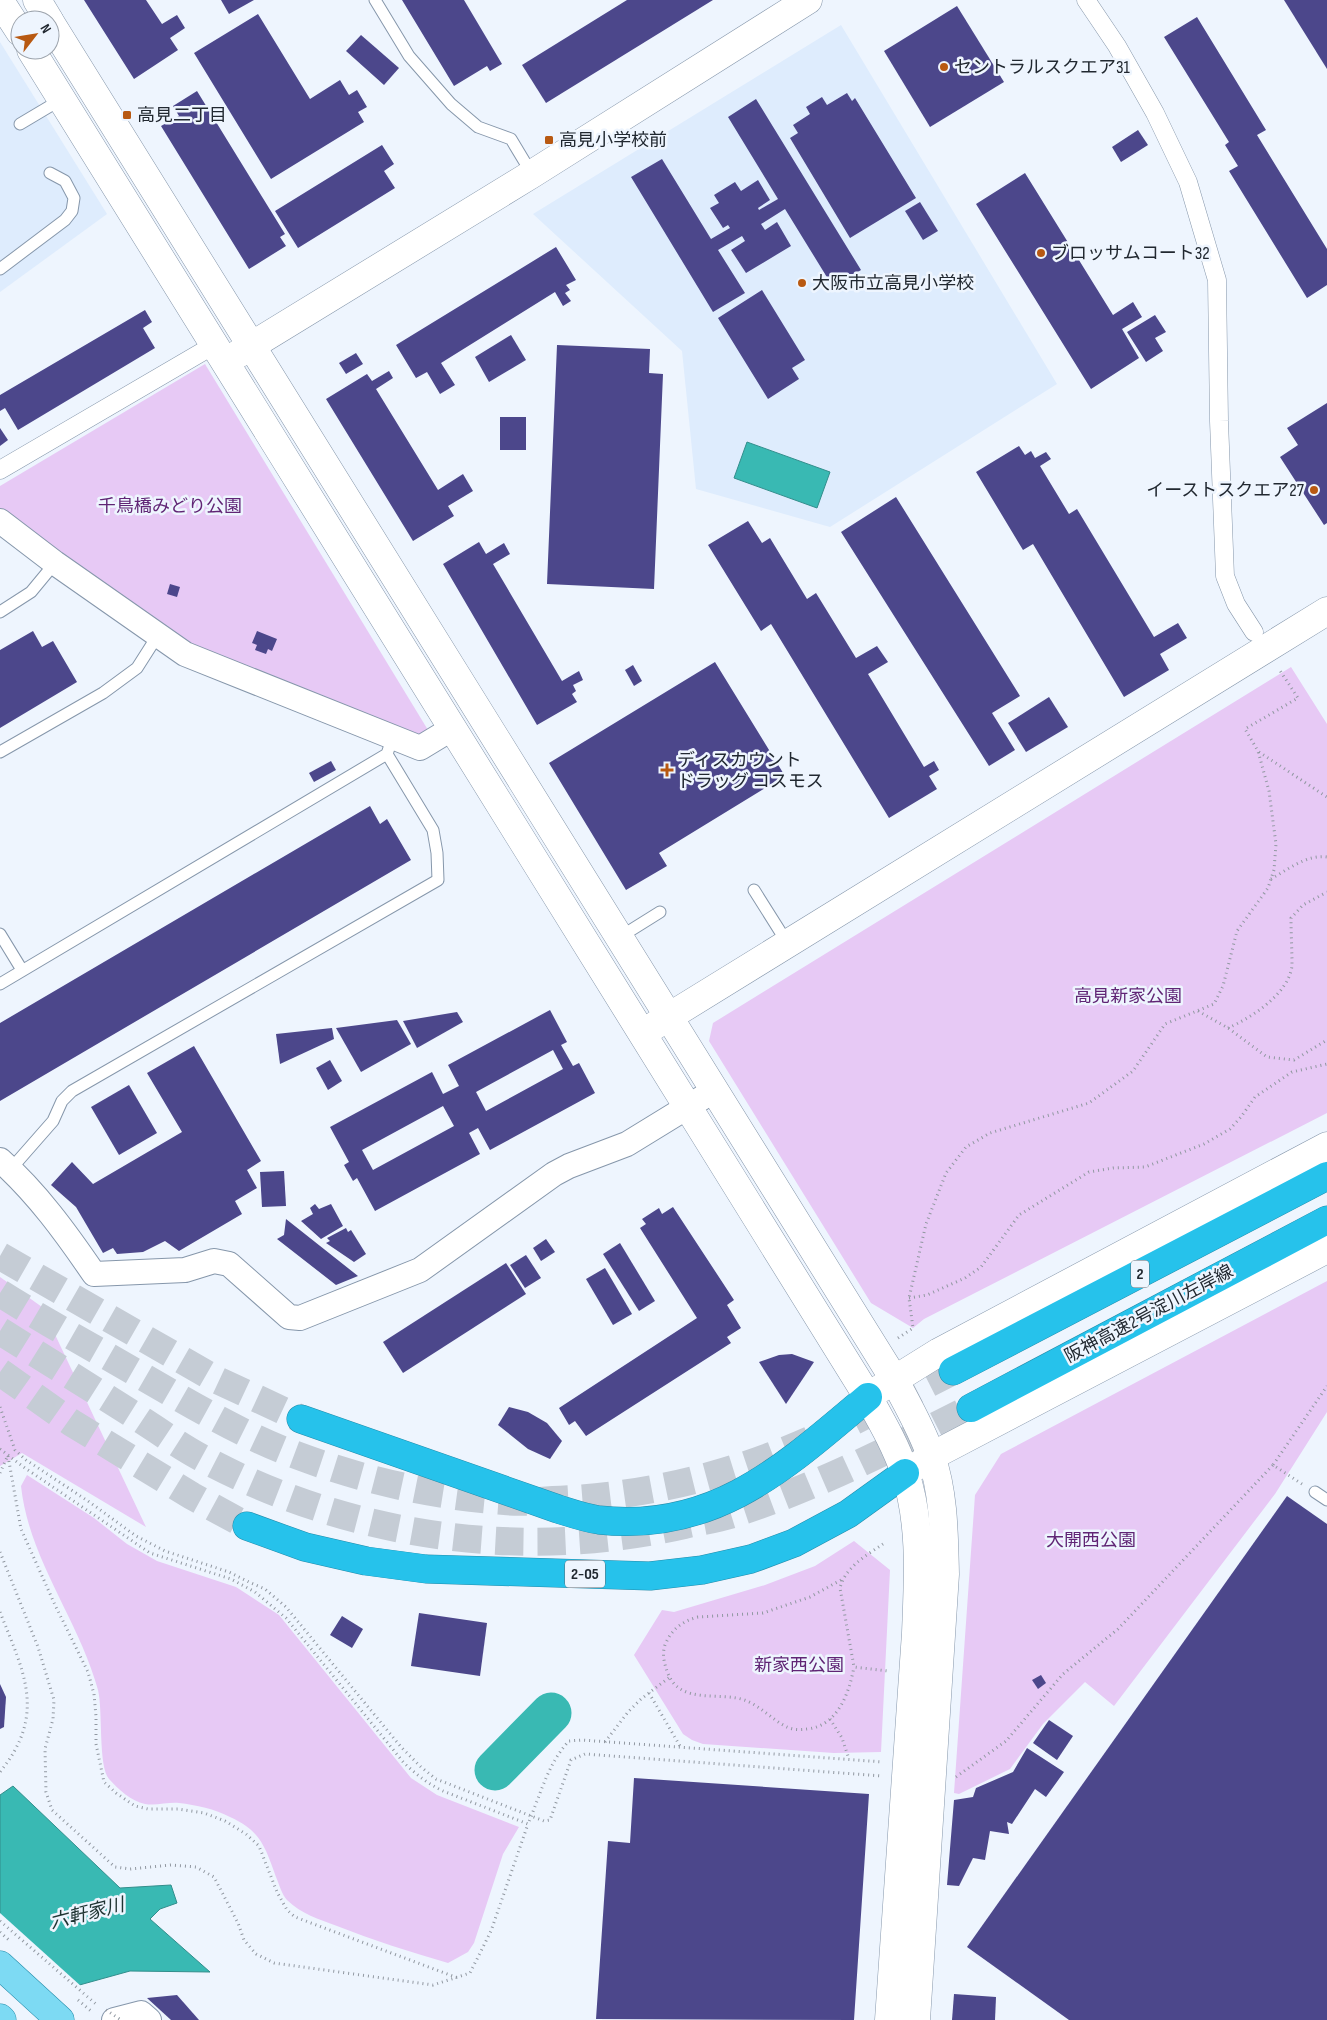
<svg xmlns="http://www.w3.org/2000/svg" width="1327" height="2020" font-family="'Sofia Sans Condensed','Noto Sans JP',sans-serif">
	<rect width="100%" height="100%" fill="#eef5fe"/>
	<g fill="#deecfd">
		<polygon points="841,25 1057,384 830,527 696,489 682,351 533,214"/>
		<polygon points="0,42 107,214 0,292"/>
	</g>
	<g fill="#e7c9f5">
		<polygon points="205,364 428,730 419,737 182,644 0,511 0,486"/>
		<polygon points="1291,667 1327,724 1327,1113 924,1319 913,1328 871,1303 709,1041 713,1023"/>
		<polygon points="0,1277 42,1307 146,1527 22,1453 0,1466"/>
		<polygon points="1327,1281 1327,1412 1275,1494 1114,1706 1085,1682 1043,1724 1010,1769 959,1794 954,1793 975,1495 1001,1454"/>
		<path d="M27,1475l67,43 33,26 30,17 79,26 43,28 132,163 26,17 82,32 -16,27 -29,89 -6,9 -20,11c-38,-11 -75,-23 -111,-37 -18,-7 -36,-12 -50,-26 -5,-5 -8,-16 -11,-23 -11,-30 -15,-46 -46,-60 -15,-8 -34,-12 -51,-14 -11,-1 -23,3 -34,1 -14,-3 -27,-15 -36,-25 -11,-13 -6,-69 -11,-89 -19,-70 -69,-130 -77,-204z"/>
		<polygon points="854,1541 890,1570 881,1752 834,1753 703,1744 692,1740 683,1734 634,1655 662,1610 674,1612 765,1585 815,1566"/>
	</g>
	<g fill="#39b9b3" stroke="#328e8c">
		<polygon points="747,442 830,472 817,508 734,478"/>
		<polygon points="13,1786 120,1888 171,1885 177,1903 160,1909 150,1919 210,1972 130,1971 0,2007 0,1795"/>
	</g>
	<polygon fill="#eef5fe" points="0,1913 82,1987 0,2009"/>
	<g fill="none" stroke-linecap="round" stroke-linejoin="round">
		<polyline stroke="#39b9b3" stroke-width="41" points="495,1770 551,1713"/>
	</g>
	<g fill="#4c478b" fill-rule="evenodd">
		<polygon points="84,0 146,0 162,24 177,15 185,28 170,38 178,50 134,79"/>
		<polygon points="221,0 254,0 229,14"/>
		<polygon points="402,0 464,0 502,64 490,71 487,66 454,86"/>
		<polygon points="627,0 713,0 546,103 522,65"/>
		<polygon points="1284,0 1327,0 1327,69"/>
		<polygon points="957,6 1004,82 930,127 884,51"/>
		<polygon points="258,14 310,99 340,80 349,95 357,90 367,107 358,112 364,122 271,179 194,53"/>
		<polygon points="1197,17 1266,130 1257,135 1327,249 1327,285 1307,298 1229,171 1238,166 1225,145 1229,142 1164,37"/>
		<polygon points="361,35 399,68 384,85 346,51"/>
		<polygon points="197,91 285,234 280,237 286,246 249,269 161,126 179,116 173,106"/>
		<polygon points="847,93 852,101 855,98 916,198 850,238 790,138 798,133 793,125 810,114 806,107 822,97 827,105"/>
		<polygon points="756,99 861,270 833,287 785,209 761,224 765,230 777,222 791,246 746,273 731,250 745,241 742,236 718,250 745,293 713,312 631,177 662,159 711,239 730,228 728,225 723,228 710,208 719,203 714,195 735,182 741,191 758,180 770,200 758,208 759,210 778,199 728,117"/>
		<polygon points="1138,130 1148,145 1121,162 1112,147"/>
		<polygon points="382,145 394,164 384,171 395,188 298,248 275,211"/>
		<polygon points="1025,173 1113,315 1133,302 1142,317 1122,329 1139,358 1091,389 976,204"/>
		<polygon points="920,202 938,231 923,240 905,211"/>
		<polygon points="556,247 576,280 566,285 570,290 565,293 571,301 563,306 555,292 441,363 455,385 440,394 427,372 416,378 396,345"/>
		<polygon points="762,290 805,360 792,368 799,379 768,399 718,318"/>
		<polygon points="145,310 152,322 143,328 155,348 18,430 5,408 0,411 0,395"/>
		<polygon points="1155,315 1166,332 1155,338 1163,351 1146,362 1127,332"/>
		<polygon points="511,335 526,360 489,382 475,357"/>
		<polygon points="557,345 650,349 649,373 663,374 654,589 547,584"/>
		<polygon points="356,353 363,364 346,374 339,363"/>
		<polygon points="389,371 393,378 376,389 438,490 463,474 473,491 448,506 454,516 413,541 326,399 367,374 372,381"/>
		<polygon points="1327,403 1327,523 1324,525 1280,457 1298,445 1287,428"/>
		<rect x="500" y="417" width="26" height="33"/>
		<polygon points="0,428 8,440 0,446"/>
		<polygon points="1019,446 1025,455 1031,451 1035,458 1046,452 1051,459 1040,466 1069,514 1077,509 1154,637 1178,623 1187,638 1160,654 1169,670 1124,697 1033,544 1023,550 976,472"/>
		<polygon points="896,497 1020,696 992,713 1015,750 989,766 841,532"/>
		<polygon points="748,521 762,543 770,538 807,599 816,593 856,658 877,646 888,662 868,674 924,767 934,761 939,770 929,776 937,789 889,818 771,624 761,631 708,545"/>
		<polygon points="479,542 486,554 504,543 510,554 493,564 562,681 579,671 583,680 573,685 576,691 572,694 577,702 537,725 443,564"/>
		<polygon points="170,584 180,587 177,597 167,594"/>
		<polygon points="33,631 42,647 53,641 77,682 0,728 0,650"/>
		<polygon points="257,631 277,639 272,651 268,649 266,654 255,650 257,645 252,643"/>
		<polygon points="715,662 785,776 659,853 667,866 626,890 549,763"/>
		<polygon points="633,665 642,681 634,686 625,670"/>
		<polygon points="1049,697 1068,727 1026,752 1008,723"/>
		<polygon points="331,761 336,770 314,782 309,773"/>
		<polygon points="370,806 380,824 387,819 411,860 0,1101 0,1023"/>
		<path d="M550,1010l17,32 -6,3 12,21 6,-3 16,30 -105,57 -12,-22 -9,5 11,21 -105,57 -18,-33 -4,3 -9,-16 5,-3 -19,-35 102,-55 11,22 16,-8 -11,-21zM553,1050l10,19 -77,42 -10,-19zM443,1106l11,20 -81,44 -11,-20z"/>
		<polygon points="457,1012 463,1022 417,1048 403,1021"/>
		<polygon points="397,1020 411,1044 361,1072 336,1028"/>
		<polygon points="332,1028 334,1039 280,1064 276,1034"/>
		<polygon points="194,1046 261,1161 247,1170 257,1188 235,1201 242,1214 179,1251 165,1241 143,1252 117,1254 113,1248 103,1253 76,1207 51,1185 72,1162 93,1184 182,1132 147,1073"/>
		<polygon points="330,1060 342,1081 328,1090 316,1068"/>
		<polygon points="129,1085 157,1133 119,1155 91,1107"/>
		<polygon points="284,1171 286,1206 262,1207 260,1172"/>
		<polygon points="315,1204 319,1209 331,1204 343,1226 321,1239 301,1221 313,1214 310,1208"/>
		<polygon points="673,1207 734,1300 727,1305 741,1328 727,1337 731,1343 586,1436 575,1421 569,1425 559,1408 697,1318 640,1228 646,1224 642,1219 659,1208 662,1214"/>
		<polygon points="286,1219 358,1276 336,1285 277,1239 284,1235"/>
		<polygon points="346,1228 348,1232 351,1230 366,1254 354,1262 326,1243 330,1241 327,1238"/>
		<polygon points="546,1239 555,1252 541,1261 533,1248"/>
		<polygon points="620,1243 655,1301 639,1311 603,1254"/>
		<polygon points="526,1255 541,1278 525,1288 510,1265"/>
		<polygon points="506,1263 526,1294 403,1373 383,1342"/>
		<polygon points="605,1268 632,1314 613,1325 586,1279"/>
		<polygon points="792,1354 814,1362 786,1404 759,1362 779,1355"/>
		<polygon points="509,1407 528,1412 547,1423 562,1441 550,1459 528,1449 498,1425"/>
		<polygon points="1287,1496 1327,1524 1327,2020 1069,2020 967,1947"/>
		<polygon points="419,1613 487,1623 480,1676 411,1666"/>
		<polygon points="342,1616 363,1629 352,1648 330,1635"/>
		<polygon points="1041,1675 1046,1683 1038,1689 1032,1680"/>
		<polygon points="0,1684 6,1697 4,1727 0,1729"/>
		<polygon points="1049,1720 1073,1736 1057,1760 1033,1743"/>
		<polygon points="1027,1748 1064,1772 1046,1797 1035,1789 1012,1824 1007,1822 1009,1834 990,1831 985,1860 973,1858 959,1886 947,1885 954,1800 973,1797 976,1788 1013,1772"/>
		<polygon points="634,1778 869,1794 854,2020 596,2019 608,1841 630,1843"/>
		<polygon points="954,1994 996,1997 995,2020 952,2020"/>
		<polygon points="177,1995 199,2020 171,2020 147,1998"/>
	</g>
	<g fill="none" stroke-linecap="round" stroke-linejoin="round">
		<g stroke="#c5ccd5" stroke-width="28" stroke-dasharray="28 14" stroke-linecap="butt">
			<polyline points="0,1256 217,1380 301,1419"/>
			<path d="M0,1293c44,28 90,53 135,79 52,30 103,61 158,82 69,26 139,42 212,47 16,2 32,0 48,-1 88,-3 176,-24 257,-60"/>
			<path d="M0,1331c45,28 89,56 134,84 22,14 44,30 66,42 147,80 322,105 484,68 17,-4 35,-6 52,-12 81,-26 158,-66 235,-105"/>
			<polyline points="0,1372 72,1423 192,1496 247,1526"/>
			<polyline points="854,1421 953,1371"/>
		</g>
		<defs>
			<g id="service">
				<polyline points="375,0 409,56 451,104 478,127 511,139 532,174"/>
				<polyline points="20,124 62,99"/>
				<polyline points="0,269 65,220 72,211 74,198 65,181 50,173"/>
				<polyline points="0,612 31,592 55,563"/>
				<polyline points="0,752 103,693 137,668 158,635"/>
				<polyline points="754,890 788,944"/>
				<polyline points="0,934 22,970"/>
				<polyline points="620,937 660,912"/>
				<polyline points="0,984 387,754 389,748"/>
				<polyline points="10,1170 53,1121 62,1101 72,1091 438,880 437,853 433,830 387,754"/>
				<polyline points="1315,1492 1327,1500"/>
			</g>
			<g id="pedestrian">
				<polyline points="1086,0 1117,46 1155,113 1188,182 1217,280 1219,421 1225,576 1236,604 1254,632"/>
				<polyline points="0,470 202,352"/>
			</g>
			<g id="minor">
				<polyline points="0,521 55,563 185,654 420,748 453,728"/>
				<path d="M0,1160c37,33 66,73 94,114l91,-4 29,-9 15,3 60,53 11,1 120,-48 134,-96 15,-8 58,-22 88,-54"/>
				<polyline points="114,2020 141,2013 149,2020"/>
			</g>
			<g id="tertiary">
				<polyline points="37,0 49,20"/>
				<polyline points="0,1 20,32"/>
				<path d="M50,22l844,1357c13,25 28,50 37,77 13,37 13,79 14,118l-29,446"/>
				<path d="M31,50l837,1347c14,25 28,49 37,76 17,51 13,107 11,160l-27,387"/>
				<polyline points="238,354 532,174 808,0"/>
				<polyline points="654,1026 1327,611"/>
				<polyline points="878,1390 939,1352 1327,1146"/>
				<polyline points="917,1466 932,1456 1327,1249"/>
			</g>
			<g id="primary">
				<polyline points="0,1965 60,2020"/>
				<polyline points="0,2018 2,2020"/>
			</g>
			<g id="motorway">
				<polyline points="953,1371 1327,1176"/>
				<polyline points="971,1408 1327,1220"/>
				<path d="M301,1419l257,90c13,4 27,9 41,11 116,13 187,-54 269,-123"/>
				<polyline points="247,1526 305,1547 366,1561 426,1569 650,1576 702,1570 751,1559 794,1543 848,1514 905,1473"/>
			</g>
		</defs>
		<use href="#service" stroke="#8697ab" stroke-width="13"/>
		<use href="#pedestrian" stroke="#8697ab" stroke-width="19"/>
		<use href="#minor" stroke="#8697ab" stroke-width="26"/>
		<use href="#tertiary" stroke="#8697ab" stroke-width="29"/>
		<use href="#primary" stroke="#248caa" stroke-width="29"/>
		<use href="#motorway" stroke="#248caa" stroke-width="29"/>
		<g stroke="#9198a1" stroke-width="3" stroke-dasharray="1 4" stroke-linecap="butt">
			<polyline points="1259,752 1327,797"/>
			<path d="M1271,879c16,-9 36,-25 56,-22"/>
			<polyline points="1198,1011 1228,1028 1267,1057 1294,1060 1327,1040"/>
			<path d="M1228,1028c23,-10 62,-35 64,-63 0,-16 -1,-32 -1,-47l12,-13 24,-13"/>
			<polyline points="909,1298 927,1295 965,1278 981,1267 1019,1215 1089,1172 1113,1168 1145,1167 1204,1144 1230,1129 1241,1117 1255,1097 1292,1072 1327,1064"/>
			<polyline points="898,1338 913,1328 909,1298 926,1224 946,1173 966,1147 990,1133 1089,1103 1133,1071 1165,1024 1214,1004 1223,986 1237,931 1268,888 1274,870 1276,844 1269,791 1258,751 1245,729 1298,698 1279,669"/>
			<polyline points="0,1407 15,1450 26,1460 88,1501 136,1536 165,1551 229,1572 251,1583 265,1589 286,1607 401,1747 421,1767 436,1779 544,1821 550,1820 571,1760 585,1754 882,1776"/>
			<path d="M0,1449l25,19 125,85 81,26 24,13 31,26 118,145c12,11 24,21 39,28l85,33c12,-28 20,-61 41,-83l13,-1 301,22"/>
			<polyline points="8,1456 21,1529 55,1605 88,1672 94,1694 96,1716 96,1744 104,1782 116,1793 135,1806 148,1809 178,1809 204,1813 225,1821 246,1834 259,1846 277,1892 287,1910 295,1917 458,1978"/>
			<polyline points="0,1473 8,1455"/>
			<polyline points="1302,1484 1273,1465 1327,1386"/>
			<path d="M883,1544c-16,11 -38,23 -43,44l14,79 34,4"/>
			<polyline points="0,1552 38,1647 54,1700 53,1719 45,1749 46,1792 52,1810 115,1867 130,1869 171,1865 196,1867 214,1877 238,1923 244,1940 256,1954 274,1963 433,1985 470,1973 491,1931 528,1824"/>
			<path d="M841,1580l-31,17 -47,16 -65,4c-16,4 -27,13 -33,28 -3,9 -1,17 2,26 12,36 54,19 80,30 14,6 25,18 38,25 7,4 15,4 22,3 31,-3 42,-36 47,-62"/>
			<path d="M0,1612c24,61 47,102 0,160"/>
			<polyline points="649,1693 680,1746"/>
			<polyline points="830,1719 842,1738 849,1759"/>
			<polyline points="605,1742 628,1712 641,1699 670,1677"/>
			<polyline points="956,1777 1006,1741 1063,1674 1118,1629 1273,1465"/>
			<polyline points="0,1921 97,2005"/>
			<polyline points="0,1932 11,1942"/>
			<polyline points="78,2000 92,2012"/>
		</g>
		<use href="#service" stroke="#fff" stroke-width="11"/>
		<use href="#pedestrian" stroke="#fff" stroke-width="18"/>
		<use href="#minor" stroke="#fff" stroke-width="24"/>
		<use href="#tertiary" stroke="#fff" stroke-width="28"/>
		<use href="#primary" stroke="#7ddaf3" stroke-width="28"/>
		<use href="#motorway" stroke="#26c2eb" stroke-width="28"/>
		<polyline stroke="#9198a1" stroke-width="3" stroke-dasharray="1 4" stroke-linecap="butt" points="106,2010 121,2020"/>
	</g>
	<g fill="#b85912" stroke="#eef5fe" stroke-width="2">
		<circle cx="944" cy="67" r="5"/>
		<rect x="122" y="110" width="10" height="10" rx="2.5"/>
		<rect x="544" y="135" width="10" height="10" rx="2.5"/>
		<circle cx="1041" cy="253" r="5"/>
		<circle cx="802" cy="283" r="5"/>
		<circle cx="1314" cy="490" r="5"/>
		<path d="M664.5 762.5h5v5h5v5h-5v5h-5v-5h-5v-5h5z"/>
	</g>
	<g text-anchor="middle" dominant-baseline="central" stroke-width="5" stroke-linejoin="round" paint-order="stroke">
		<g fill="#eef5fe" stroke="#5e666e" stroke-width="1">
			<rect x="1131" y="1260.5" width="18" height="27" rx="4"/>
			<rect x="565" y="1560.5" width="40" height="27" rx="4"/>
		</g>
		<g font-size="16" font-weight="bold" fill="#212830">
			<text x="1140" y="1274">2</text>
			<text x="585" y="1574">2-05</text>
		</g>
		<g font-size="18" fill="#212830" stroke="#eef5fe" text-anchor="start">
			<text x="954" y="67">セントラルスクエア31</text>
			<text x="137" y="115">高見二丁目</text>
			<text x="559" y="140">高見小学校前</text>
			<text x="1051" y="253">ブロッサムコート32</text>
			<text x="812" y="283">大阪市立高見小学校</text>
			<text x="1304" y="490" text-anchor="end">イーストスクエア27</text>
			<text x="677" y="760">ディスカウント<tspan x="677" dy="21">ドラッグ コスモス</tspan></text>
		</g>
		<g font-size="18" fill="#602575" stroke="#eef5fe">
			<text x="170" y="506">千鳥橋みどり公園</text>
			<text x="1128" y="996">高見新家公園</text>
			<text x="1091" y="1540">大開西公園</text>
			<text x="799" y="1665">新家西公園</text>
		</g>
		<g font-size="18" fill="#212830" stroke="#eef5fe">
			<text transform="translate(1149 1314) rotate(-28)">阪神高速2号淀川左岸線</text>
		</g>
		<g font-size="19" font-style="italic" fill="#1f3433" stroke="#eef5fe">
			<text transform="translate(87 1914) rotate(-14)">六軒家川</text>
		</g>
	</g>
	<g transform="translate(35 35) rotate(59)"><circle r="24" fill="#eef5fe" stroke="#9ca3ac"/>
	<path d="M0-4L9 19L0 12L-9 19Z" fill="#b85912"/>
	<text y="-8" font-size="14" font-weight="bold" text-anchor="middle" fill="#212830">N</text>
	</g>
</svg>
